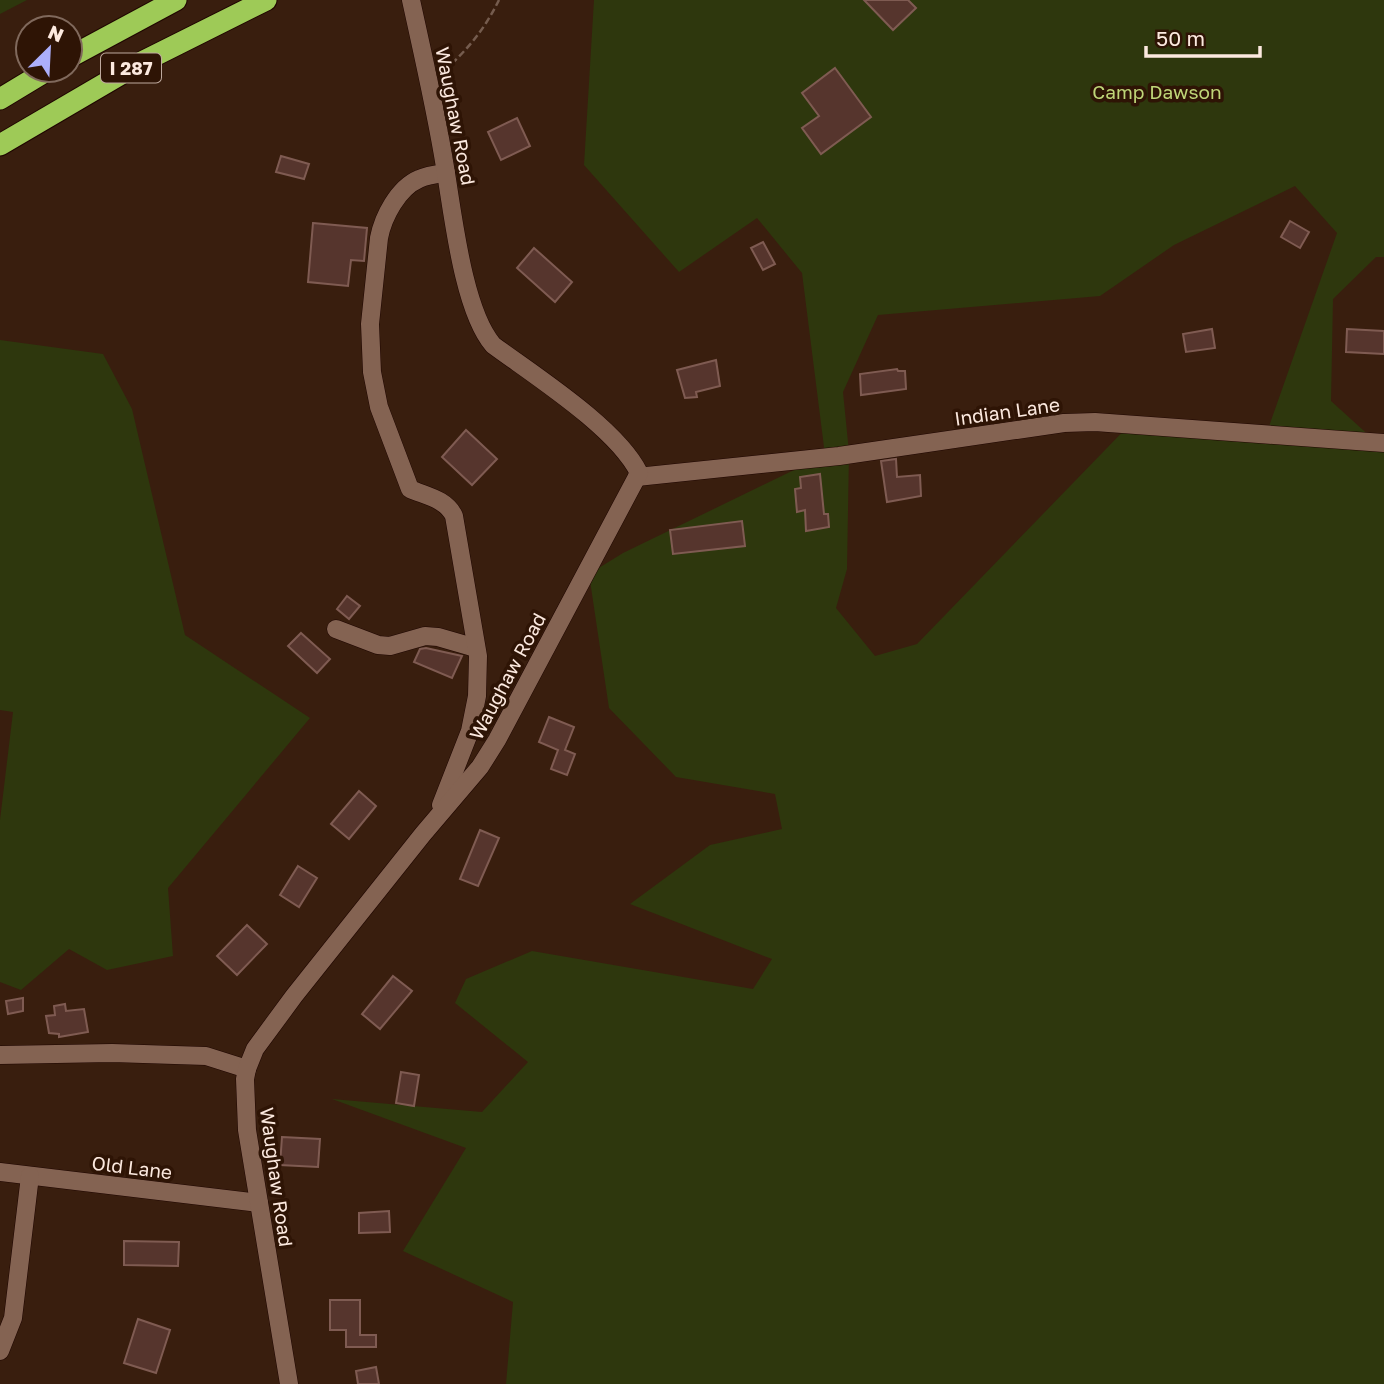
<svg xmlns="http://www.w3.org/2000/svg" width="1384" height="1384" font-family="'Golos Text',sans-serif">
	<rect width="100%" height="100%" fill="#391e0e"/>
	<g fill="#2e370d" fill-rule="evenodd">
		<polygon points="0,0 27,0 0,14"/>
		<path d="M594,0h790v257h-8l-43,42 -2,102 53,48v935h-878l7,-82 -110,-51 63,-103 -134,-49 150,13 46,-50 -73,-59 11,-24 66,-28 221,38 19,-30 -142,-55 80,-59 72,-16 -7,-35 -99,-17 -67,-69 -20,-134 34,-21 202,-98 -23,-182 -45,-55 -78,54 -95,-107zM1295,186l42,47 -71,202 -129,-18 -220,227 -42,12 -39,-48 11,-39 2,-117 -6,-60 35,-77 222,-19 74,-51z"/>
		<polygon points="0,340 103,354 132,409 185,635 310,718 168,888 173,956 107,970 69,949 21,990 0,982 0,820 13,712 0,710"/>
	</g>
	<g fill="#56352d" stroke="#7f5b52" stroke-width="2">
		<polygon points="864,0 908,0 916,8 893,30"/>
		<polygon points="835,68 871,117 821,154 802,128 819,116 802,93"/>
		<polygon points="517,118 530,146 501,160 488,132"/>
		<polygon points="281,156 309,164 304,179 276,172"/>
		<polygon points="1290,221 1309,232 1300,248 1281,237"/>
		<polygon points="313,223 367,228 364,261 351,260 348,286 308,282"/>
		<polygon points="763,242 775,264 763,270 751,248"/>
		<polygon points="534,248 572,282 555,302 517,268"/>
		<polygon points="1212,329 1215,348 1186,352 1183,334"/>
		<polygon points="1347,329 1384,331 1384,354 1346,352"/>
		<polygon points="716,360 720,386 696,392 697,397 685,398 677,370"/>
		<polygon points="897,369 898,371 905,371 906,389 861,395 860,374"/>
		<polygon points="466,430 497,459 472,485 442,457"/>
		<polygon points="896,459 897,477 920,475 921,496 887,502 881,461"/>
		<polygon points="820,474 824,514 828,514 829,527 806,531 805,510 797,512 795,489 801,488 800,477"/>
		<polygon points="742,521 745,546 673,554 670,530"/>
		<polygon points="347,596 360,606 349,619 337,609"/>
		<polygon points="301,633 330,659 317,673 288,646"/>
		<polygon points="426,648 462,656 452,678 414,662 420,649"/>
		<polygon points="549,717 574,727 565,750 575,754 567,775 551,769 558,750 539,742"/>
		<polygon points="359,791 376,806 349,839 331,824"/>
		<polygon points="480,830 499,838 478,886 460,879"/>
		<polygon points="298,866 317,878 299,907 280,895"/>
		<polygon points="247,925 267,944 237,975 217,956"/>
		<polygon points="393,976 412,991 380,1029 362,1014"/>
		<polygon points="23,998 23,1011 8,1014 6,1001"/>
		<polygon points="65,1004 66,1011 84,1009 88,1032 59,1037 59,1034 49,1033 46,1016 55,1015 54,1006"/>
		<polygon points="401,1072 419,1075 414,1106 396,1103"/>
		<polygon points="282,1137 320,1139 318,1167 280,1165"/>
		<polygon points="389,1211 390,1232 359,1233 359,1213"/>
		<polygon points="124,1241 179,1242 178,1266 124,1265"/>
		<polygon points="330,1300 360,1300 360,1335 376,1335 376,1347 346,1347 346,1330 330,1330"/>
		<polygon points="138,1319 170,1330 156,1373 124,1363"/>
		<polygon points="376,1367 379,1384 358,1384 356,1371"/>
	</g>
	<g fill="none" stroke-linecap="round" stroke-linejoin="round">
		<defs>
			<g id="minor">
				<polyline points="637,477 839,456 1064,423 1095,422 1384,443"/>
				<polyline points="336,629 378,645 390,646 425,636 438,637 476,648"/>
				<path d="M441,805l29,-74 7,-35 1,-40 -24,-140c-8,-17 -28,-20 -44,-27l-31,-82 -7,-35 -2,-48 9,-86c4,-21 19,-50 40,-59 8,-4 18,-5 27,-6"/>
				<polyline points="0,1055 112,1053 206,1056 247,1069"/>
				<polyline points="0,1172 259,1203"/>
				<polyline points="0,1351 13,1318 30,1176"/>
				<path d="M289,1384l-42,-254 -2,-51 2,-10 8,-20 39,-53 129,-162 57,-67 17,-27 142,-267c-22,-45 -104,-97 -146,-128 -30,-35 -40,-131 -48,-178 -9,-56 -22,-112 -34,-167"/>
			</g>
			<g id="highway">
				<polyline points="70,57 176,0"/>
				<polyline points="0,99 48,70"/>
				<polyline points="0,145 140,63 266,0"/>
			</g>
		</defs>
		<use href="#minor" stroke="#1f0600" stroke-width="19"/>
		<use href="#highway" stroke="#1f0600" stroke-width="23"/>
		<path stroke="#755c4e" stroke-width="2.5" stroke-dasharray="7 3.5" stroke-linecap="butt" d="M444,71c25,-23 40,-41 55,-71"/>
		<use href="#minor" stroke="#846352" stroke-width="18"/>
		<use href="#highway" stroke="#9eca57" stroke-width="21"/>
	</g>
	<g text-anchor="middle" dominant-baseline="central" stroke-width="7" stroke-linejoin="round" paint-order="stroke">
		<rect fill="#2e1405" stroke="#bea99e" stroke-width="2" x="101" y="53.5" width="60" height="29" rx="5"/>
		<g font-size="18" font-weight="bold" fill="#fce9df">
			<text x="131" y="68">I 287</text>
		</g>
		<g font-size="19" fill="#bfd678" stroke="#2e1405">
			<text x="1157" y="91">Camp Dawson</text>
		</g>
		<g font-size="19" fill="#fce9df" stroke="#2e1405">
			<text transform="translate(456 116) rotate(79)">Waughaw Road</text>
			<text transform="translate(1007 411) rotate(-8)">Indian Lane</text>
			<text transform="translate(507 676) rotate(-62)">Waughaw Road</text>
			<text transform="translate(132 1167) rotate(7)">Old Lane</text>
			<text transform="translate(277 1177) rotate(82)">Waughaw Road</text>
		</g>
	</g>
	<g transform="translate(49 49) rotate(24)"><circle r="33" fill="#2e1405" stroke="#80695c" stroke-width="2"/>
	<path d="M0-5L12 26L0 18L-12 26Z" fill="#acaffb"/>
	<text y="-10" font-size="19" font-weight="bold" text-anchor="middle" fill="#fce9df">N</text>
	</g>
	<path d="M1146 46v10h114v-10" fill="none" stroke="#fce9df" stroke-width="3.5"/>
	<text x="1156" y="46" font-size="21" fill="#fce9df" stroke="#2e1405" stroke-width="5" paint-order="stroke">50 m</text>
</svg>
